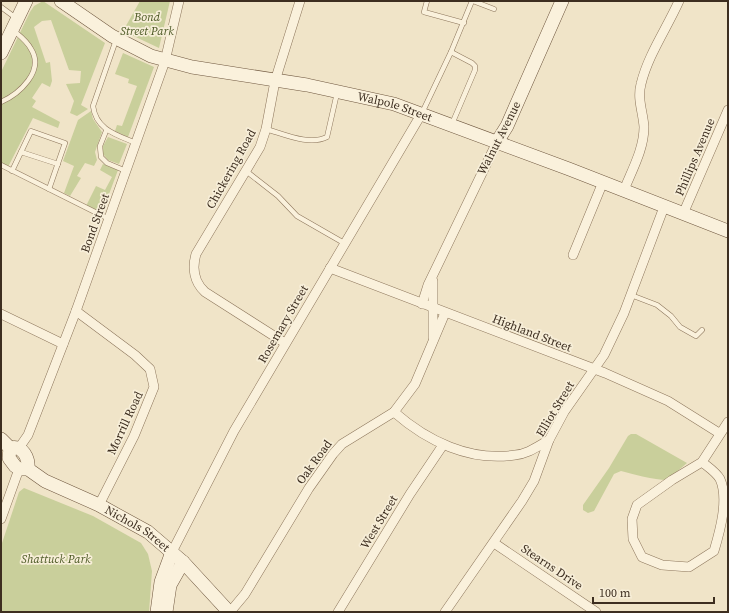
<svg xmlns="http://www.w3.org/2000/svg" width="729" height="613" font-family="'Source Serif 4',serif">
	<rect width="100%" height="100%" fill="#f0e4c8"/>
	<g fill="#c9cf9b">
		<polygon points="43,1 105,43 81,105 88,109 77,116 70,113 74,101 66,84 80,83 81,71 69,70 51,20 42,21 34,27 46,63 50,62 52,81 50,87 42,83 32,98 36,101 32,107 60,122 58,128 33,118 8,167 1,164 1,72 30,12 34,6"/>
		<polygon points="140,1 170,1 159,48 123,31"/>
		<polygon points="123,53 154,67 128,137 115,131 117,125 122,126 137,86 128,83 129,79 115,74"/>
		<polygon points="91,111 93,119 102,132 95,152 97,160 94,166 85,163 77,176 81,178 70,196 64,193 74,166 63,161 78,120"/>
		<polygon points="108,137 127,144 119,164 108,160 103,154 103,146"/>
		<polygon points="103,164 118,170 102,213 86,206 96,186 105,190 112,177 100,170"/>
		<path d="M631,434h5l51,29 -20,17c-13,0 -34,-6 -46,-9l-7,3 -20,37 -6,2 -5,-3v-5l26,-37 19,-32z"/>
		<polygon points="24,488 93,516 141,543 148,554 152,571 149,612 1,612 1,546 19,492"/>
	</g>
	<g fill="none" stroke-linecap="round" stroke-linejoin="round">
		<defs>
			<g id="lane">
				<polyline points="427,1 424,12 464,23"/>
				<polyline points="473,1 494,9"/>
				<polyline points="1,7 16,18"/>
				<path d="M116,40l-23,66c3,24 24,29 43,37"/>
				<polyline points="451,52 472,63 475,66 475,70 452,124"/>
				<path d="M1,102c18,-8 44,-31 30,-53 -4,-8 -11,-13 -17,-18"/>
				<polyline points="422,113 451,52 472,1"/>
				<path d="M266,129c18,5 43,17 61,8l10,-44"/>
				<polyline points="106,131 100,146 101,157 107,163 126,171"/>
				<polyline points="21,152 58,164"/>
				<polyline points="1,165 109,219"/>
				<polyline points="12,171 31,131 65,143 49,189"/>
				<polyline points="246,171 278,196 297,216 344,243"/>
				<polyline points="631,295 657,305 671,316 680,327 696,336 702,330"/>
			</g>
			<g id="street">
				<path d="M624,190c8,-20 20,-41 20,-63 -1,-15 -7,-28 -3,-43 7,-29 26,-56 38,-83"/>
				<polyline points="683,214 728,110"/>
				<polyline points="573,255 603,182"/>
				<polyline points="330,268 605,373 668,401 719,433"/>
				<polyline points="422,304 428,285 497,142"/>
				<polyline points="76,311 135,355 150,369 154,387 134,436 99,505"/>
				<polyline points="1,314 63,344"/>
				<polyline points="433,338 433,281"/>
				<path d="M285,343l-80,-51c-11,-10 -13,-24 -9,-38l64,-107 6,-18 9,-48 25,-80"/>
				<path d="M394,412c33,29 76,50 121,43 13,-1 23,-9 34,-15"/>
				<polyline points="19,448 28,435 76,311 165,61 179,1"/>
				<path d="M702,462c6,5 14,10 18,17 9,20 0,52 -6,72l-25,16 -27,-2 -20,-8 -9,-18 -1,-20 5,-14 35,-25 30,-18 26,-40"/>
				<polyline points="1,519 19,469"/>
				<polyline points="494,543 596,612"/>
				<polyline points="172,552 234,431 422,113"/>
				<polyline points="230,612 245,594 309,488 333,454 342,444 394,412 415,384 445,313"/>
				<polyline points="338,612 410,494 443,445"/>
				<polyline points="445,612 522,501 534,481 549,440 564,412 604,355 624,313 664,207"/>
			</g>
			<g id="secondary">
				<path id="s1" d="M61,1l51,35 39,20 41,11 115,18 87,19 175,65 159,62"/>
				<polyline points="1,53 26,1"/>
				<polyline points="497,142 507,126 562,1"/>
				<polyline points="1,439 10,448"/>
				<path id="s2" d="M10,448l-1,10 6,8 4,3h9l17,12 54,24 49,27 35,30 46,50"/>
				<path d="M10,448c13,-3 19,10 18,21"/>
				<polyline points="157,612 161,582 172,552"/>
				<polyline points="166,612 170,585 183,562"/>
			</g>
		</defs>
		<use href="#lane" stroke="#8d765c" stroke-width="5.5"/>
		<use href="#street" stroke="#8d765c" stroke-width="10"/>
		<use href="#secondary" stroke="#6f573f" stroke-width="14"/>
		<use href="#lane" stroke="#faf1dc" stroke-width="4.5"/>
		<use href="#street" stroke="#faf1dc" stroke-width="9"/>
		<use href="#secondary" stroke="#faf1dc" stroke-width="13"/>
	</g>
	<g text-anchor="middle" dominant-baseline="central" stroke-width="3.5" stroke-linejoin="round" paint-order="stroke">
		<g font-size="12" font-style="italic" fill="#4d5a26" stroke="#f7eed8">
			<text x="147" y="17">Bond<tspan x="147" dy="14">Street Park</tspan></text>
			<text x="56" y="559">Shattuck Park</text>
		</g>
		<g font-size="12" fill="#3d2e20" stroke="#f7eed8">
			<text stroke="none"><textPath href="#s1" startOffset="355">Walpole Street</textPath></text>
			<text transform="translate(499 138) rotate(-63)">Walnut Avenue</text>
			<text transform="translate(695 157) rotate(-67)">Phillips Avenue</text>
			<text transform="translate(231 169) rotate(-61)">Chickering Road</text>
			<text transform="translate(95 223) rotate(-70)">Bond Street</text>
			<text transform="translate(283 324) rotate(-60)">Rosemary Street</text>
			<text transform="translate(532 333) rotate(21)">Highland Street</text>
			<text transform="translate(555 409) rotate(-59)">Elliot Street</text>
			<text transform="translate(125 423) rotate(-65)">Morrill Road</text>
			<text transform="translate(314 462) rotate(-54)">Oak Road</text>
			<text transform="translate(379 522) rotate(-59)">West Street</text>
			<text stroke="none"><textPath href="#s2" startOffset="159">Nichols Street</textPath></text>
			<text transform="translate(552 567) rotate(34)">Stearns Drive</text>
		</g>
	</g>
	<rect width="729" height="613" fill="none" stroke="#3d2e20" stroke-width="4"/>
	<path d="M593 597v6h121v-6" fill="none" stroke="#3d2e20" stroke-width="2"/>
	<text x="599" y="597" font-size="12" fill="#3d2e20" stroke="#f7eed8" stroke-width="3" paint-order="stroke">100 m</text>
</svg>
